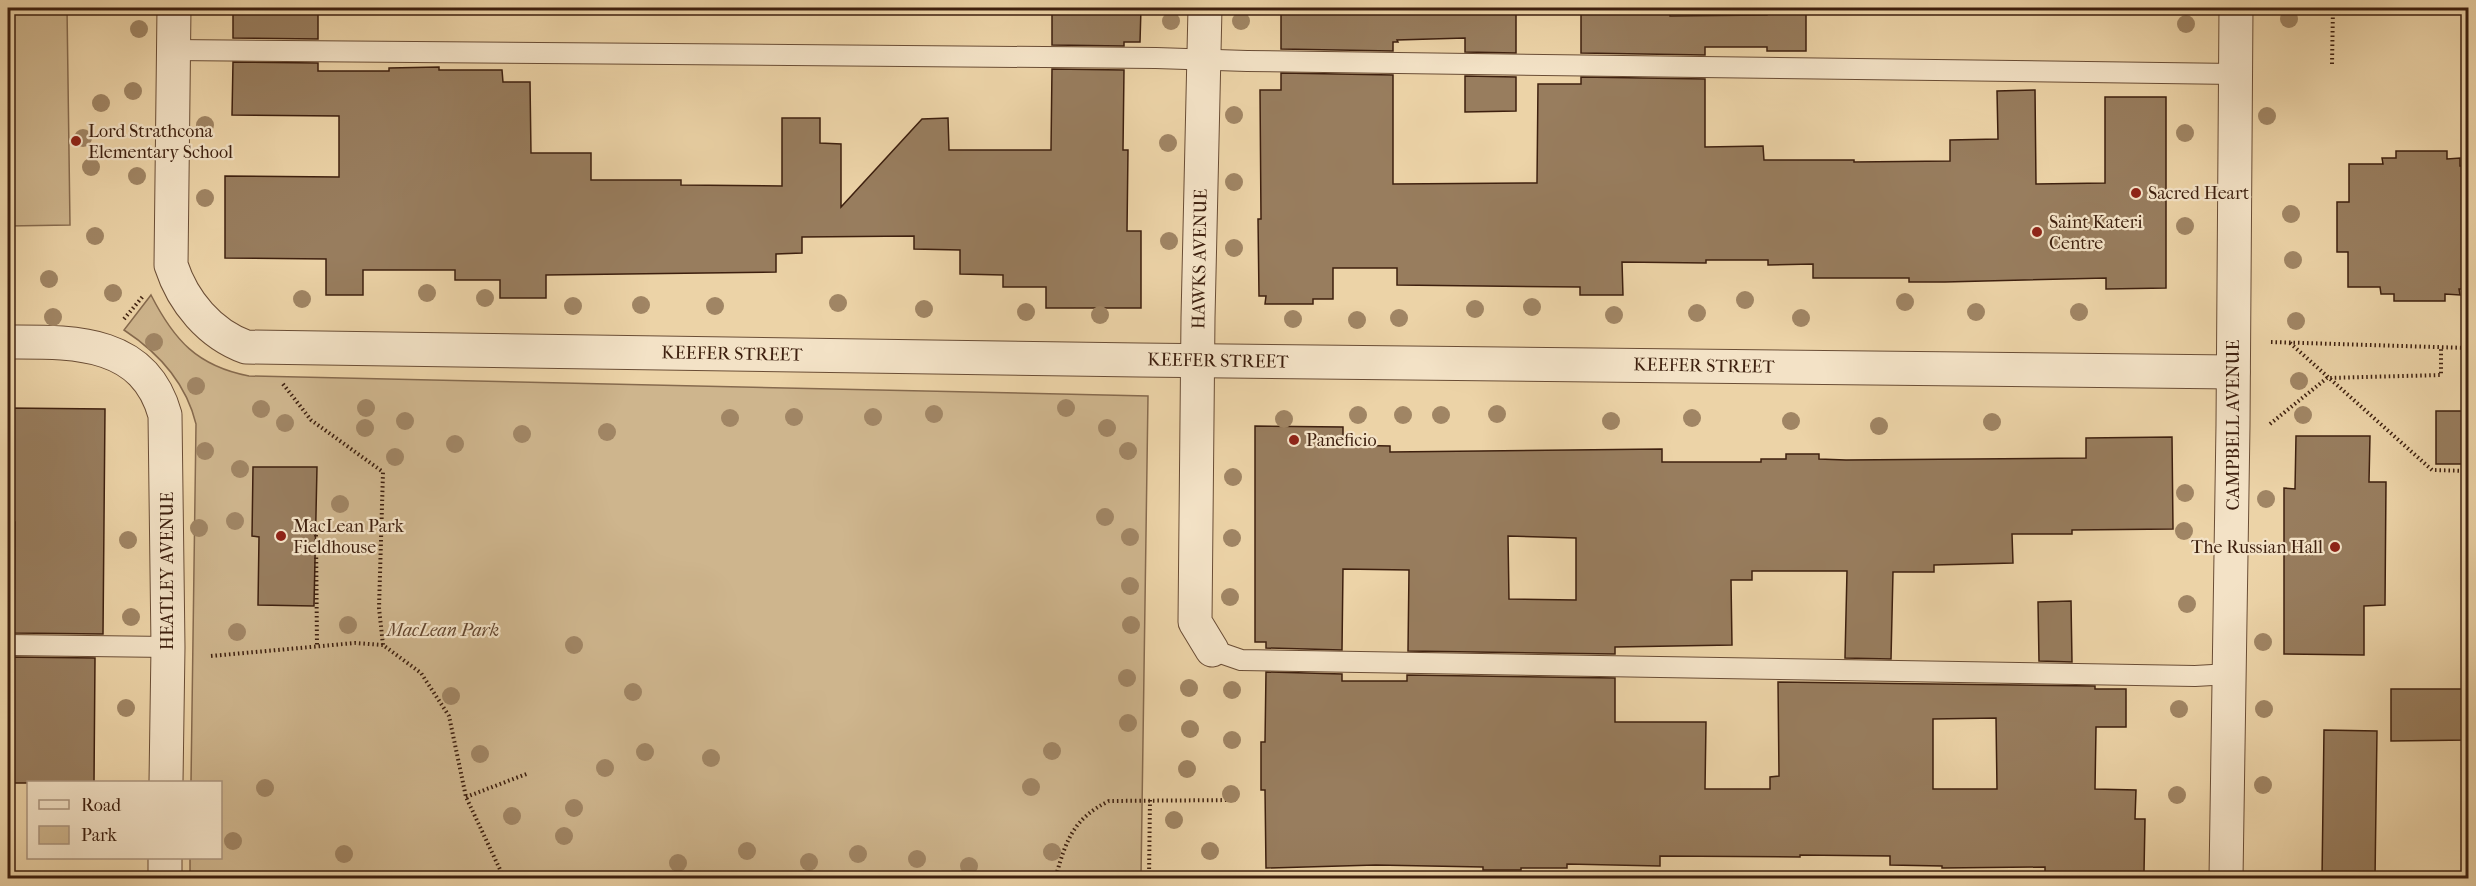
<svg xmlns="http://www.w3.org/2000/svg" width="2476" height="886" font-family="'IM FELL French Canon',serif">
	<rect width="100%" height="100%" fill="#ecd3a7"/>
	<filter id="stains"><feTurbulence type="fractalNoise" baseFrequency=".00333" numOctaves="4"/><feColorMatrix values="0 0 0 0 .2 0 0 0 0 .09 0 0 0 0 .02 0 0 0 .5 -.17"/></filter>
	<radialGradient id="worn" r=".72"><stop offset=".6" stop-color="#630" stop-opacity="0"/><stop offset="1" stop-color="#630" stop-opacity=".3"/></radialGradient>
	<g fill="#ceb58d" stroke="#866a4e" stroke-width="1.5">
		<polygon points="8,8 67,8 70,225 8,226"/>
		<path d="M151,295c23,45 46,71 98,81l899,20 -7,482h-951v-20h30v-76h-29l5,-358c-10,-41 -37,-71 -72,-94z"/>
	</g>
	<g fill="#987d5e" stroke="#3e200f" stroke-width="1.5" fill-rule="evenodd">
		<polygon points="233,8 318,8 318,39 233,38"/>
		<polygon points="1052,8 1141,8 1140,42 1124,42 1124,46 1052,45"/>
		<polygon points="1281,8 1516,8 1516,53 1465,52 1465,38 1397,40 1398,42 1393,42 1393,51 1281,49"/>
		<polygon points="1581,8 1670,8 1670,16 1767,15 1767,9 1806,9 1806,51 1767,51 1767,47 1705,47 1705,55 1581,53"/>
		<polygon points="233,62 318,63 318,71 389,71 389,68 439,67 439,70 502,70 503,82 530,82 531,153 591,153 591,180 681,180 681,185 782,186 782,118 820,118 820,143 841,144 841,207 922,119 948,118 949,150 1051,150 1052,69 1124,70 1123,150 1128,150 1127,231 1141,231 1141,308 1046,308 1046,287 1003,287 1003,275 960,274 960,250 914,249 914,236 802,237 802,253 776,254 776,272 546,275 546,298 500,298 500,280 455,280 455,270 363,270 363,295 326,295 326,259 225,258 225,176 339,177 339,116 232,115"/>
		<polygon points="1281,73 1393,75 1393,184 1537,183 1538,84 1581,84 1581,77 1705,79 1705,147 1763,146 1764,160 1854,160 1854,162 1950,161 1950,140 1998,139 1997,91 2035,90 2036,184 2105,183 2105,97 2166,97 2166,288 2106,289 2106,278 1945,282 1909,282 1909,278 1813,278 1813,264 1768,265 1768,260 1706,260 1706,263 1622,262 1623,295 1580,295 1580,287 1397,285 1397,268 1333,268 1333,299 1313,299 1313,304 1265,304 1266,296 1259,296 1258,219 1261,219 1260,90 1281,90"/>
		<polygon points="1465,76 1516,77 1516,111 1465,112"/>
		<polygon points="2396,151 2447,151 2447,159 2460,158 2460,166 2469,166 2469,289 2459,289 2460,295 2445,294 2445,301 2394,301 2394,294 2381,294 2380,287 2348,287 2348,252 2337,252 2337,202 2349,202 2349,164 2383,164 2382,158 2396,158"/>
		<polygon points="8,408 105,409 103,634 14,633 15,522 8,522"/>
		<rect x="2436" y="411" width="33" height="53"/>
		<path d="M1255,426l88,1v18l47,1v6l272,-3v13h99v-3h25v-5h33v5l27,1 240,-2v-20l86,-1 1,92 -101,1v4h-60l1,29 -79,2v7h-41l-2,87 -46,-1 2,-87h-95v9h-21l1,65 -117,2v7l-207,-3 1,-81 -66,-1 -1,81 -76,-2v-6h-11zM1508,536l68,2v62l-67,-1z"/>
		<polygon points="2296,436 2370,436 2369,482 2386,482 2385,605 2364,606 2364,655 2284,654 2284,488 2295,489"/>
		<polygon points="253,467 317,467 314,606 258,605 259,537 252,536"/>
		<polygon points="2071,601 2072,662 2039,661 2038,602"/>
		<polygon points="14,657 95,658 94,783 8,783 8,669 14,669"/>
		<path d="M1266,672l76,2v7h65v-6l208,3v44h91l-1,67h65v-12l9,-1 -1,-94 317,4v3h31v38h-30l-1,62 41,1 -1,29h10l-1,53h-50v7h-49v-12l-103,1v-2l-52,-1v-9l-90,-1v2l-140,-1v10l-93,-2v4h-46v2h-38v-3l-107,-2 -110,3 -1,-78h-4v-48h4zM1996,718l1,71h-64v-70z"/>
		<polygon points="2391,689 2469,689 2469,740 2391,741"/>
		<polygon points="2324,730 2377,731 2375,879 2322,879"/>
	</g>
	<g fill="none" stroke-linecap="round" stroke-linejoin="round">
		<defs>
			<g id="service">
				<polyline points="173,50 1156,58 1247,61 2235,74"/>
				<polyline points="8,645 168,647"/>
				<polyline points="1212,650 1241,660 2195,676 2230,674"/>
			</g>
			<g id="minor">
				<path d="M174,8l-3,257c12,37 39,69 75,82l893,13 1094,12"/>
				<polyline points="1205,8 1198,318 1195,622 1212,650"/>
				<path d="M8,342c64,0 136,-3 157,73l3,232 -2,135"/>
				<polyline points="165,878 165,858"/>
				<polyline points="2226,878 2233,425 2236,8"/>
			</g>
		</defs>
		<use href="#service" stroke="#6a4d35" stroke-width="22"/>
		<use href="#minor" stroke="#6a4d35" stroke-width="35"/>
		<g stroke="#3e200f" stroke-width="4" stroke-dasharray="1.5 3" stroke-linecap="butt">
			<polyline points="2332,64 2333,8"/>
			<polyline points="124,319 144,295"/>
			<polyline points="2271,342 2468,348"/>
			<polyline points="2290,343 2432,470 2468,471"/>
			<polyline points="283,384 311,420 383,472 379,608 383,645 421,673 449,716 466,797 504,878"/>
			<polyline points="2270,424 2327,378 2441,375 2441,348"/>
			<polyline points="316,535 317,647"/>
			<polyline points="211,656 355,643 383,645"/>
			<polyline points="466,797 529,773"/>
			<path d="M1056,876c10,-36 18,-58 53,-75l128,-1"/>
			<polyline points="1149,878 1150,799"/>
		</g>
		<use href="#service" stroke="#f3e2c6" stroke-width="20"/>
		<use href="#minor" stroke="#f3e2c6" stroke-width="33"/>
	</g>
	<g fill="#a08564">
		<circle cx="2289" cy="19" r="9"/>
		<circle cx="1171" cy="21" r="9"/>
		<circle cx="1241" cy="21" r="9"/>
		<circle cx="2186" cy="24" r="9"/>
		<circle cx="139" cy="29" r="9"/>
		<circle cx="133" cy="91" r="9"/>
		<circle cx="101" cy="103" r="9"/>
		<circle cx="1234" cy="115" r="9"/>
		<circle cx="2267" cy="116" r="9"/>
		<circle cx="205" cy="125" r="9"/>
		<circle cx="2185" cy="133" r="9"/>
		<circle cx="83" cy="138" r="9"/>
		<circle cx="1168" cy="143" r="9"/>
		<circle cx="91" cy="167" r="9"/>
		<circle cx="137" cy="176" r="9"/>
		<circle cx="1234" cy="182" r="9"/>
		<circle cx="205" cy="198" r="9"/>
		<circle cx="2291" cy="214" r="9"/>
		<circle cx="2185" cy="226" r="9"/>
		<circle cx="95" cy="236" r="9"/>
		<circle cx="1169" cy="241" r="9"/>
		<circle cx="1234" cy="248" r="9"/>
		<circle cx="2293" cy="260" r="9"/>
		<circle cx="49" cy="279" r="9"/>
		<circle cx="113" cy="293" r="9"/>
		<circle cx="427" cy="293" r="9"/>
		<circle cx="485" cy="298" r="9"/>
		<circle cx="302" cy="299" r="9"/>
		<circle cx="1745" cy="300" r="9"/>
		<circle cx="1905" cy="302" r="9"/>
		<circle cx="838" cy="303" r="9"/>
		<circle cx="641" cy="305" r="9"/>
		<circle cx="573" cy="306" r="9"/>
		<circle cx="715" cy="306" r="9"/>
		<circle cx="1532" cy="307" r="9"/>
		<circle cx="924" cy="309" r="9"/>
		<circle cx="1475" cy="309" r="9"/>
		<circle cx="1026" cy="312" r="9"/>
		<circle cx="1976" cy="312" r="9"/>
		<circle cx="2079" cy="312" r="9"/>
		<circle cx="1697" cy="313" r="9"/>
		<circle cx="1100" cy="315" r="9"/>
		<circle cx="1614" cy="315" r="9"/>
		<circle cx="53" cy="317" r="9"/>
		<circle cx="1399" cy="318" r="9"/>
		<circle cx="1801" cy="318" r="9"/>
		<circle cx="1293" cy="319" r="9"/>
		<circle cx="1357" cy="320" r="9"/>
		<circle cx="2296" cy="321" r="9"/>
		<circle cx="154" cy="342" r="9"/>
		<circle cx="2299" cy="381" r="9"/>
		<circle cx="196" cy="386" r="9"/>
		<circle cx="366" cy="408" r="9"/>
		<circle cx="1066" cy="408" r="9"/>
		<circle cx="261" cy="409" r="9"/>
		<circle cx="934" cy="414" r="9"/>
		<circle cx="1497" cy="414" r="9"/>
		<circle cx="1358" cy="415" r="9"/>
		<circle cx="1403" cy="415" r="9"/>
		<circle cx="1441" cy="415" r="9"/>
		<circle cx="2303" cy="415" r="9"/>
		<circle cx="794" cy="417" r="9"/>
		<circle cx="873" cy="417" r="9"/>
		<circle cx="730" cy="418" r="9"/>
		<circle cx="1692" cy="418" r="9"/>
		<circle cx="1284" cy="419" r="9"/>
		<circle cx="405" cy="421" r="9"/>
		<circle cx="1611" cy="421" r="9"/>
		<circle cx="1791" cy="421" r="9"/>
		<circle cx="1992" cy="422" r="9"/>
		<circle cx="285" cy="423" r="9"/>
		<circle cx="1879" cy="426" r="9"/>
		<circle cx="365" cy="428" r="9"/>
		<circle cx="1107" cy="428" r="9"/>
		<circle cx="607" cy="432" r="9"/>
		<circle cx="522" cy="434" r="9"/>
		<circle cx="455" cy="444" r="9"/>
		<circle cx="205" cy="451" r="9"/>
		<circle cx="1128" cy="451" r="9"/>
		<circle cx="395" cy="457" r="9"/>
		<circle cx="240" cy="469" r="9"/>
		<circle cx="1233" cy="477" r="9"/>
		<circle cx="2185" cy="493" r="9"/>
		<circle cx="2266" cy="499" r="9"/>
		<circle cx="340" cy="504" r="9"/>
		<circle cx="1105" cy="517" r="9"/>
		<circle cx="235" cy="521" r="9"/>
		<circle cx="199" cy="528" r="9"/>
		<circle cx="2184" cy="531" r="9"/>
		<circle cx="1130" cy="537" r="9"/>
		<circle cx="1232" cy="538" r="9"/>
		<circle cx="128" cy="540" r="9"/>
		<circle cx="1130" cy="586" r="9"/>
		<circle cx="1230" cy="597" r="9"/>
		<circle cx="2187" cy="604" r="9"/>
		<circle cx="131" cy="617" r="9"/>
		<circle cx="348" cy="625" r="9"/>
		<circle cx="1131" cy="625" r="9"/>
		<circle cx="237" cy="632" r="9"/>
		<circle cx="2263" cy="642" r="9"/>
		<circle cx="574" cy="645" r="9"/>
		<circle cx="1127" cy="678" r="9"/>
		<circle cx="1189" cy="688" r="9"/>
		<circle cx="1232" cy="690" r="9"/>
		<circle cx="633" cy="692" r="9"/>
		<circle cx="451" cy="696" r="9"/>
		<circle cx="126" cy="708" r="9"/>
		<circle cx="2179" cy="709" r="9"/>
		<circle cx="2264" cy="709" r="9"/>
		<circle cx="1128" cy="723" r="9"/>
		<circle cx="1190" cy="729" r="9"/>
		<circle cx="1232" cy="740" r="9"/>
		<circle cx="1052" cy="751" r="9"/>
		<circle cx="645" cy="752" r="9"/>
		<circle cx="480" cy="754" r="9"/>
		<circle cx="711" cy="758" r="9"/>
		<circle cx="605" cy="768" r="9"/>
		<circle cx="1187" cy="769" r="9"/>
		<circle cx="2263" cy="785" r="9"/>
		<circle cx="1031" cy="787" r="9"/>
		<circle cx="265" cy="788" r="9"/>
		<circle cx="1231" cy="794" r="9"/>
		<circle cx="2177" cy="795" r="9"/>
		<circle cx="574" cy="808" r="9"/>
		<circle cx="512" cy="816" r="9"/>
		<circle cx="1174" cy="820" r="9"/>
		<circle cx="564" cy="836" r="9"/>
		<circle cx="233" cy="841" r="9"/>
		<circle cx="747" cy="851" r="9"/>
		<circle cx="1210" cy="851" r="9"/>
		<circle cx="1052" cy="852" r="9"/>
		<circle cx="344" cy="854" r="9"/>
		<circle cx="858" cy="854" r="9"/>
		<circle cx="917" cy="859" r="9"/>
		<circle cx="809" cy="862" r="9"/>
		<circle cx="678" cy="863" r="9"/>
		<circle cx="969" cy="866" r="9"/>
	</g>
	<g fill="#8f2418" stroke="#f3e2c6" stroke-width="2">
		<circle cx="76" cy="141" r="6"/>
		<circle cx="2136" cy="193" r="6"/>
		<circle cx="2037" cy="232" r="6"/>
		<circle cx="1294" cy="440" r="6"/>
		<circle cx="281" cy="536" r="6"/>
		<circle cx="2335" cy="547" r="6"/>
	</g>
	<g text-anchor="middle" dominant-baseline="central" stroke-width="4.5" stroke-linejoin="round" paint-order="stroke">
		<g font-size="18" fill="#3e200f" stroke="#f3e2c6" text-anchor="start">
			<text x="88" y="131">Lord Strathcona<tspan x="88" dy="21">Elementary School</tspan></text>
			<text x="2148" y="193">Sacred Heart</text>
			<text x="2049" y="222">Saint Kateri<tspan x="2049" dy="21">Centre</tspan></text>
			<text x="1306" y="440">Paneficio</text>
			<text x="293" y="526">MacLean Park<tspan x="293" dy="21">Fieldhouse</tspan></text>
			<text x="2323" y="547" text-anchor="end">The Russian Hall</text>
		</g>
		<g font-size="18" fill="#3e200f" stroke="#f3e2c6">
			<text transform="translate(1200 259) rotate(-89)">HAWKS AVENUE</text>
			<text transform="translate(732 354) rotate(1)">KEEFER STREET</text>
			<text transform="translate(1218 361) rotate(1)">KEEFER STREET</text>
			<text transform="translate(1704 366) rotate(1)">KEEFER STREET</text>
			<text transform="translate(2233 425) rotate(-90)">CAMPBELL AVENUE</text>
			<text transform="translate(167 571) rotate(-90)">HEATLEY AVENUE</text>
		</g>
		<g font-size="18" font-style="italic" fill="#62452e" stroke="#f3e2c6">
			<text x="443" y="630">MacLean Park</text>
		</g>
	</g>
	<rect width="2476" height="886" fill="none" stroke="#ecd3a7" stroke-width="30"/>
	<rect x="9" y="9" width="2458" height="868" fill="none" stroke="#3e200f" stroke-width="3"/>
	<rect x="15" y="15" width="2446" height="856" fill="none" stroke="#3e200f" stroke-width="1.5"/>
	<rect x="27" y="781" width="195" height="78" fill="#f3e2c6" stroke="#ab947d" stroke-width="1.5"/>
	<rect x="39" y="800" width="30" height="9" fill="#f3e2c6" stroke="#ab947d" stroke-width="1.5"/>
	<text x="81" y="811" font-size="18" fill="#3e200f">Road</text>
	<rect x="39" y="826" width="30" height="18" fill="#ceb58d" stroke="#ab947d" stroke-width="1.5"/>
	<text x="81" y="841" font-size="18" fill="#3e200f">Park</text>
	<rect width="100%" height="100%" filter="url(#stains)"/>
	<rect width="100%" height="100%" fill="url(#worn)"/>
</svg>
